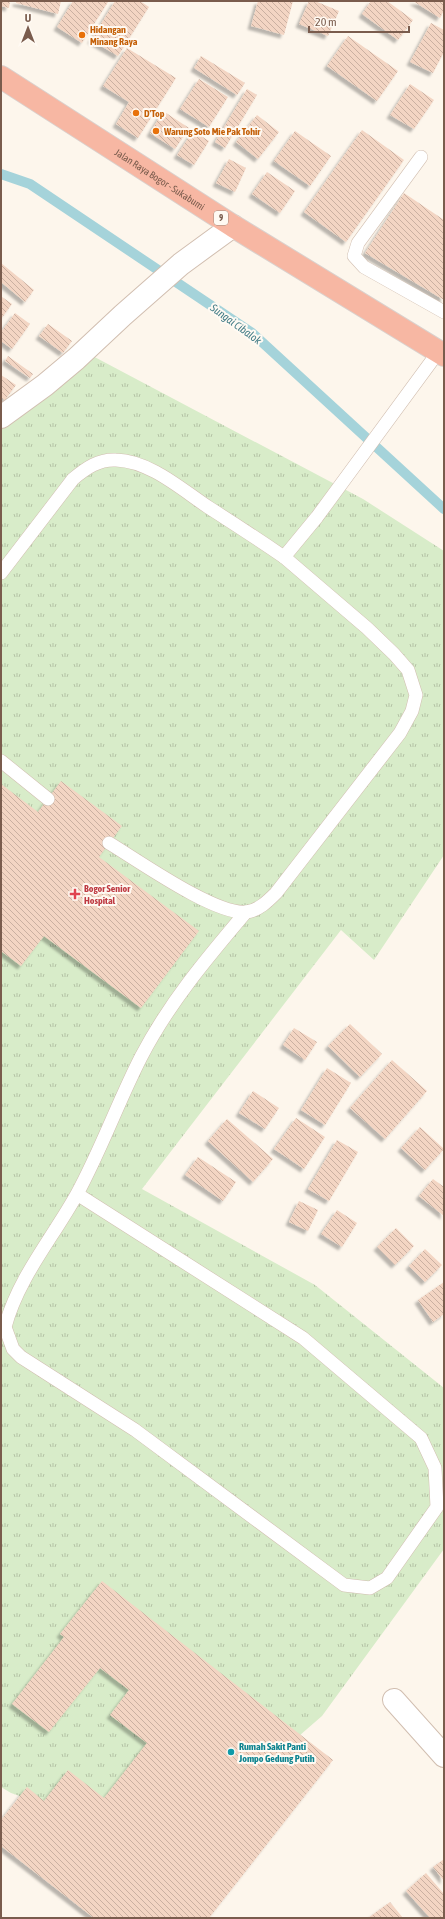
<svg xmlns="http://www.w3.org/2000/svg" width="445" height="1919" font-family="'Asap Condensed',sans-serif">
	<defs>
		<pattern id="grass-tufts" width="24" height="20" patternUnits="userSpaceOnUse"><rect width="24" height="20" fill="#d8ecc9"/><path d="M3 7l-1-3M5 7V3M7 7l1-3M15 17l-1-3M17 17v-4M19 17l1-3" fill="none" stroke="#b4c2a5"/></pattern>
		<pattern id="building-back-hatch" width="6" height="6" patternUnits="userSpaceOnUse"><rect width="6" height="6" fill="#f3d5c3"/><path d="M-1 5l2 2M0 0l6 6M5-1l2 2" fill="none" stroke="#cab0a1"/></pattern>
		<filter id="shadow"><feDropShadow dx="-3.5" dy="3.5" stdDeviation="1" flood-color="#0004"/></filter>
	</defs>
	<rect width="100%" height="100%" fill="#fdf6ec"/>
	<polygon fill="url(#grass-tufts)" points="87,353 363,499 444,551 444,855 374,960 341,930 142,1189 315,1285 444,1388 444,1549 322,1716 171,1847 11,1793 1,1787 1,422"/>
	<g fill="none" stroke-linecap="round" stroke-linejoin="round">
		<polyline stroke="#a5d3da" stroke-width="10" points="1,174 30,184 252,333 444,509"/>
	</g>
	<g fill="url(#building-back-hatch)" filter="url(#shadow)">
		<polygon points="1,1 10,1 9,8 1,6"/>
		<polygon points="16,1 61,1 58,14 16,3"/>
		<polygon points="73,1 108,2 82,43 57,27"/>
		<polygon points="115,1 140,1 149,7 118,56 91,40"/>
		<polygon points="258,1 293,1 284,35 251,26"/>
		<polygon points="309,1 315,1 339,11 328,36 299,24"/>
		<polygon points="371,1 387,1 413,20 398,40 362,14"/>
		<polygon points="413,1 444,1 444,10 440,18"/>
		<polygon points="431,23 444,30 444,52 433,73 410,62"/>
		<polygon points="348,36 398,71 377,101 327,66"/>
		<polygon points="127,48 176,78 138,138 116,124 129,102 103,86"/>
		<polygon points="201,56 245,83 237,95 194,68"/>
		<polygon points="199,79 228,97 209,127 180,109"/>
		<polygon points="410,84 434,100 414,129 390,115"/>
		<polygon points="247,89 257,95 225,148 215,142"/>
		<polygon points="163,111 189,128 175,149 150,133"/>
		<polygon points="257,115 279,132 258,159 236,142"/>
		<polygon points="362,130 404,160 346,242 304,212"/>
		<polygon points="193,131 209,141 194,165 177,155"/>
		<polygon points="295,131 331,156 310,186 274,161"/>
		<polygon points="229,159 246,168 235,192 216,183"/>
		<polygon points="267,172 295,191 280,213 252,194"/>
		<polygon points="404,193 444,220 444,300 365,253"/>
		<polygon points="1,263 34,290 25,302 1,282"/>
		<polygon points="2,297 12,304 1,319 1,299"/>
		<polygon points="15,313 30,324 12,349 1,341 1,332"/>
		<polygon points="48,324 72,341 63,353 39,336"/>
		<polygon points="8,356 33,374 30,378 5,361"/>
		<polygon points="1,375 16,385 5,400 1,398"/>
		<polygon points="61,781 122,826 99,857 199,931 141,1008 44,936 21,966 1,951 1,784 38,812"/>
		<polygon points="350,1024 382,1054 360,1077 328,1046"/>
		<polygon points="294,1028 317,1042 305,1060 283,1045"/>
		<polygon points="392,1060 427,1091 385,1139 350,1108"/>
		<polygon points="327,1068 351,1083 325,1125 301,1110"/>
		<polygon points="253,1091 279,1108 265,1129 239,1113"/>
		<polygon points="296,1118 325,1137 304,1169 274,1149"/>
		<polygon points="227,1119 273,1159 253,1182 208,1141"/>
		<polygon points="420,1127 444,1149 425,1170 401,1148"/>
		<polygon points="337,1140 358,1152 329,1201 308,1189"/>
		<polygon points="198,1157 236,1182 223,1201 185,1175"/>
		<polygon points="433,1179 444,1187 444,1216 419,1196"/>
		<polygon points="299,1201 318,1210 308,1231 289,1222"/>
		<polygon points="337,1210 357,1223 342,1247 321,1234"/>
		<polygon points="396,1228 414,1246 395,1265 377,1247"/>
		<polygon points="425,1249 442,1265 425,1282 409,1266"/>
		<polygon points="444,1282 444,1314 433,1322 418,1300"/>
		<polygon points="102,1581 333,1760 209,1918 94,1918 1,1846 1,1820 27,1787 44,1801 68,1770 104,1798 147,1743 110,1715 129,1690 100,1668 49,1732 12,1704 64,1637 60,1634"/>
		<polygon points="444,1859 444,1881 433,1867"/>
		<polygon points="426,1873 444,1894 444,1918 430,1918 406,1891"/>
		<polygon points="390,1902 403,1918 368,1918"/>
	</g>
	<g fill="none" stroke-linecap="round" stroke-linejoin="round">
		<defs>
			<g id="lane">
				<polyline points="421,157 358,243 354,256 364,267 444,312"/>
				<path d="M1,573l72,-94c13,-11 26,-20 43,-19 34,1 65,29 92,47 25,16 51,33 76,50"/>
				<polyline points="1,761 48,799"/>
				<path d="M109,843c30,18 106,72 137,69 12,-1 22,-11 30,-19l124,-160 12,-22 4,-16 -8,-25 -14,-16 -27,-26 -83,-71 33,-40 122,-166"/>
				<path d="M77,1194l226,144 118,100 14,30 2,39 -50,71 -17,10 -26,-3 -209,-155 -114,-73 -8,-8 -8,-22c13,-49 47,-88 72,-133 24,-44 41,-92 64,-137 28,-54 66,-99 105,-145"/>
			</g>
			<g id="street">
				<polyline points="1,417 45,385 76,359 123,315 181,264 233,226"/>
				<polyline points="394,1700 444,1756"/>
			</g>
			<g id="highway">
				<path id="s1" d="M1,77l232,149 211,129"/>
			</g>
		</defs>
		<use href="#lane" stroke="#d1beb0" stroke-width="14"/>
		<use href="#street" stroke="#d1beb0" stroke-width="24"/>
		<use href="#highway" stroke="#dad1cd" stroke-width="24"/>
		<use href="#lane" stroke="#fff" stroke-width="13"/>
		<use href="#street" stroke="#fff" stroke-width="22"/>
		<use href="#highway" stroke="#f7b7a3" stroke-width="22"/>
	</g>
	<g fill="#e8710a" stroke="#fffaf3" stroke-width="1.5">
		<circle cx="82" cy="35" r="4"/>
		<circle cx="136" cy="113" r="4"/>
		<circle cx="156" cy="131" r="4"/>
	</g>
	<path fill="#e0444e" stroke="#fffaf3" stroke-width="1.5" d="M73 888h4v4h4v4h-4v4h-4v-4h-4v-4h4z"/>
	<circle fill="#0f9aa8" stroke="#fffaf3" stroke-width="1.5" cx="231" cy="1752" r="4"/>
	<g text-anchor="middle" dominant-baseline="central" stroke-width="4" stroke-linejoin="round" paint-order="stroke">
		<rect fill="#fffaf3" stroke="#a28b7f" stroke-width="1" x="214" y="211" width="14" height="14" rx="3"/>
		<g font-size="9" font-weight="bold" fill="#7a5c4d">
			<text x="221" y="218">9</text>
		</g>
		<g font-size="10" font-weight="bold" fill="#c56008" stroke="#fffaf3" text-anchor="start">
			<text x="90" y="29">Hidangan<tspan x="90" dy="12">Minang Raya</tspan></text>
			<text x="144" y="113">D'Top</text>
			<text x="164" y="131">Warung Soto Mie Pak Tohir</text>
		</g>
		<g font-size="10" fill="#7a5c4d" stroke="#fffaf3">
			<text stroke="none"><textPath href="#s1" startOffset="189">Jalan Raya Bogor - Sukabumi</textPath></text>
		</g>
		<g font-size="10" font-weight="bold" fill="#be3a42" stroke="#fffaf3" text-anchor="start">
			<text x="84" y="888">Bogor Senior<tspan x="84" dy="12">Hospital</tspan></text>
		</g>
		<g font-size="10" font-weight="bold" fill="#0d838f" stroke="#fffaf3" text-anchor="start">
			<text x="239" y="1746">Rumah Sakit Panti<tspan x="239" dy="12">Jompo Gedung Putih</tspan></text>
		</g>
		<g font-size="11" font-style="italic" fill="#437c86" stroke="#fffaf3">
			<text transform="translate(236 324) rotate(36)">Sungai Cibalok</text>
		</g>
	</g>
	<rect width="445" height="1919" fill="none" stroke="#7a5c4d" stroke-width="4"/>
	<g transform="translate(28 28)" stroke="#fffaf3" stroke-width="3" paint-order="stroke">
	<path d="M0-3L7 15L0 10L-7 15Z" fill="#7a5c4d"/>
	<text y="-6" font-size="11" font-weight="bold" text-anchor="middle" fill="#7a5c4d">U</text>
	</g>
	<path d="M309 26v6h100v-6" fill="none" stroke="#7a5c4d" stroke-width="2"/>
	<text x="315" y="26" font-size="12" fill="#7a5c4d" stroke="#fffaf3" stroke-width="3" paint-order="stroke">20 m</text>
</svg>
